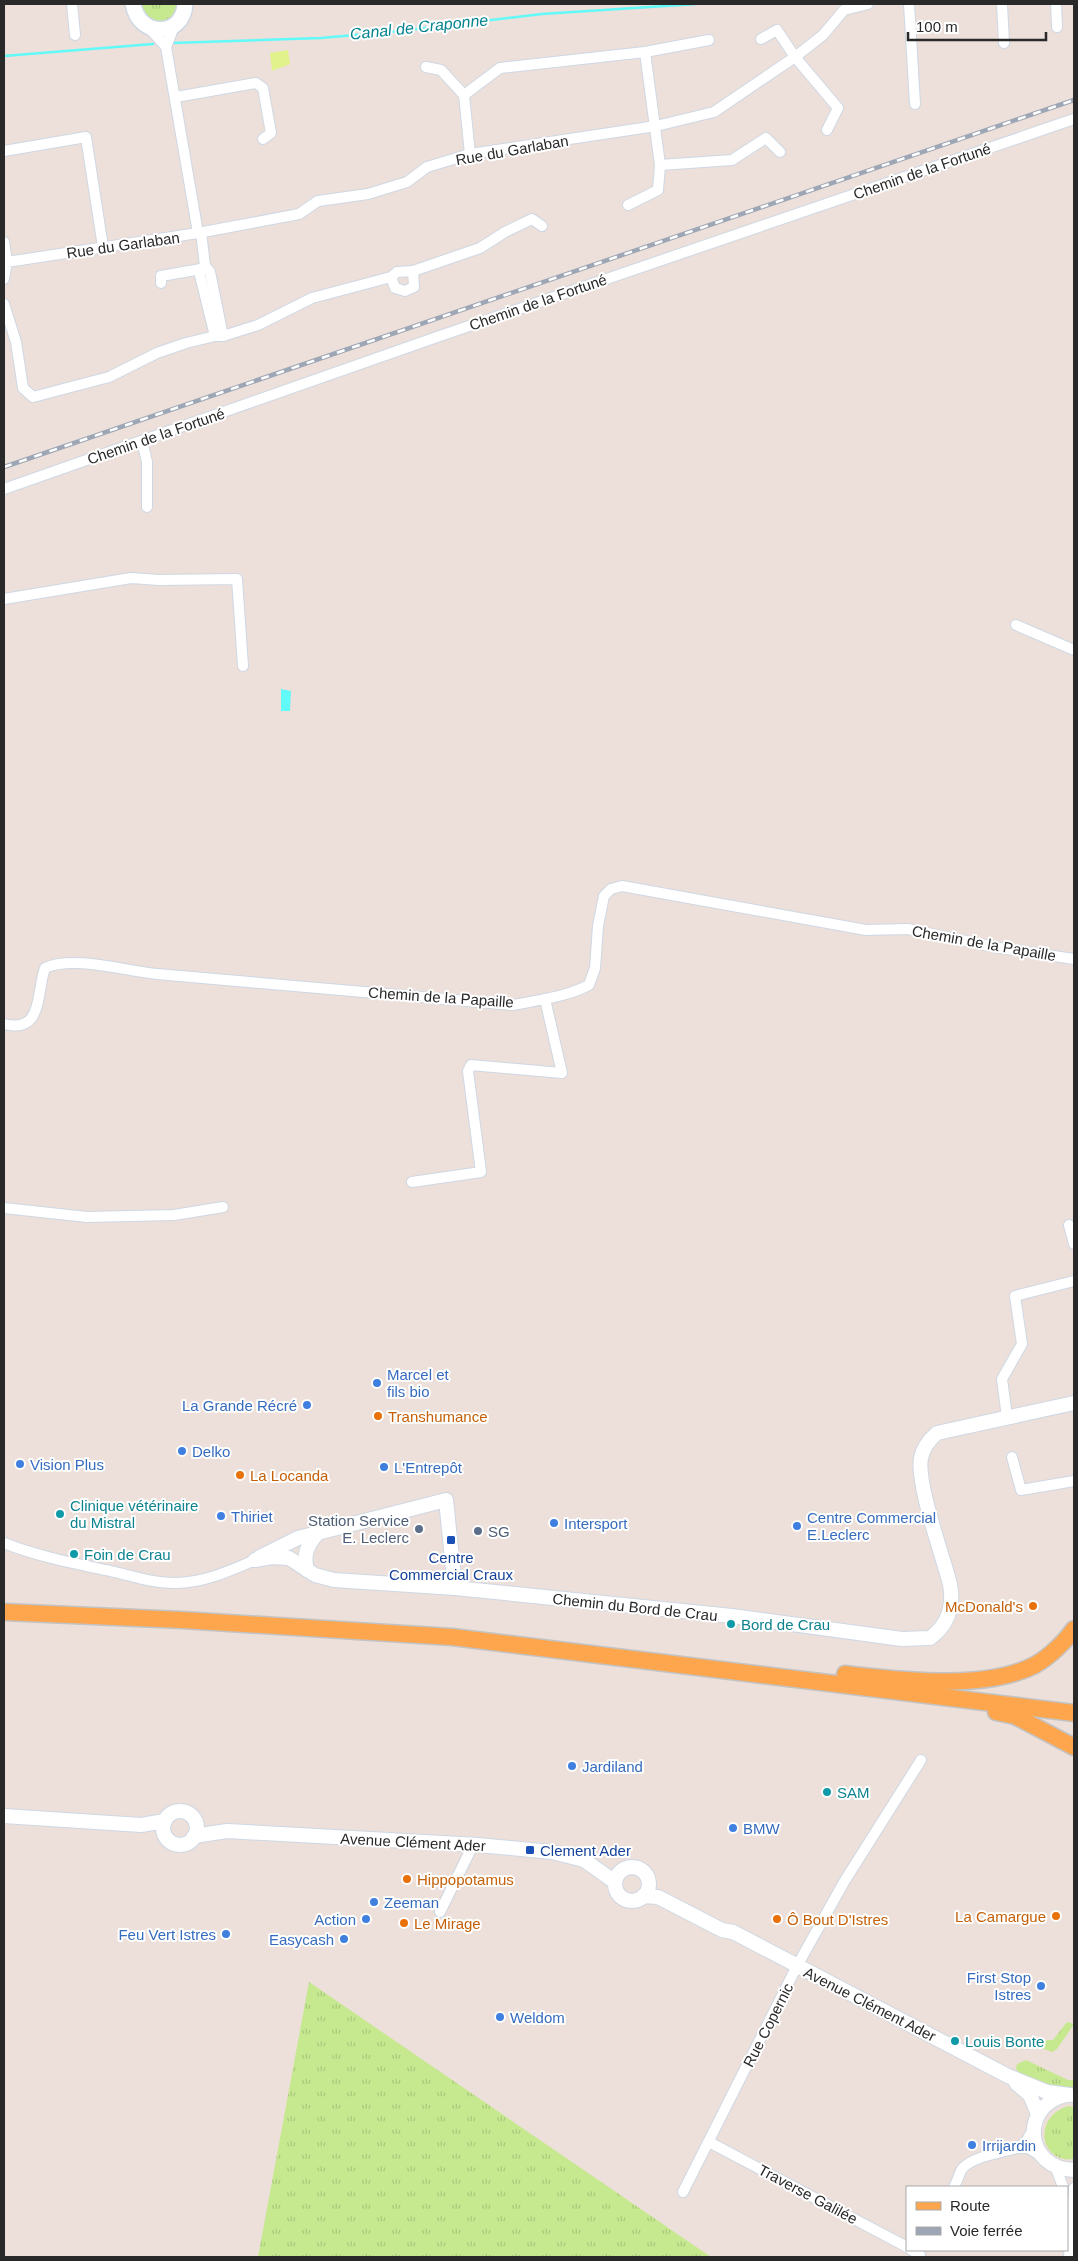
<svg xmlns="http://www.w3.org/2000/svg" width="1078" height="2261" font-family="Helvetica,sans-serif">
	<defs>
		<pattern id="grass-tufts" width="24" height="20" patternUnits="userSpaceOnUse" patternTransform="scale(1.25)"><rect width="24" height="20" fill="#c6e990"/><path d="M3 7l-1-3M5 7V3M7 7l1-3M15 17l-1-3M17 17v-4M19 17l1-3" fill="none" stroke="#aac87c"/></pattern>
	</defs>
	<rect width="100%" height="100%" fill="#eddfd9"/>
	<g fill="url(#grass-tufts)">
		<polygon points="138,4 179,4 178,10 168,22 151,23"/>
		<polygon points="309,1982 711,2257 258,2257"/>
		<polygon points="1067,2022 1074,2024 1057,2049 1052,2052 1034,2045 1034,2041 1053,2040"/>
		<path d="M1026,2060l42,20h6v6c-14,9 -48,-5 -58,-17l1,-5z"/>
		<path d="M1068,2106l6,1v52c-33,5 -43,-41 -6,-53z"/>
	</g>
	<polygon fill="#e1f18b" points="288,50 290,64 272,71 270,53"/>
	<polygon fill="#62f9f9" points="281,689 291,691 290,711 281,711"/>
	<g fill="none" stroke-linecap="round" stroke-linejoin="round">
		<g stroke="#62f9f9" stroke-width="2.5">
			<polyline points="172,43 321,38 400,31 542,14 696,4"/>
			<polyline points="4,56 153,44"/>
		</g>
		<defs>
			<g id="minor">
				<polyline points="72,4 75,35"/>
				<polyline points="909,4 915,104"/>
				<polyline points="1002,4 1004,43"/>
				<polyline points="1056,4 1057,27"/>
				<polyline points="149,28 166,47 175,24"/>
				<polyline points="761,39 777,30 795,57 838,108 827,130"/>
				<polyline points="166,47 198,233"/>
				<polyline points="426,67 441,70 464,95 470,154"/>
				<polyline points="464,95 500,68 645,52 709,40"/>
				<polyline points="176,97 256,83 263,88 271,133 263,139"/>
				<polyline points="4,151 86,137 103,247"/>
				<polyline points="660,165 732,160 766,138 780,152"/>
				<polyline points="628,205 658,190 660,165 645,52"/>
				<polyline points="201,232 205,266 210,272 223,336"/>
				<polyline points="4,242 7,262"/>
				<polyline points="205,266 199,271 215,336"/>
				<polyline points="413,271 480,248 505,232 532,219 542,226"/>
				<polyline points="4,279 7,262 198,233 299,214 318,201 368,194 407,182 427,167 470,154 656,126 714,112 795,57 823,35 844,10 868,4"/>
				<polyline points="161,283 161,276 201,269"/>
				<polyline points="4,304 16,342 23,388 33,397 109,377 157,353 186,343 215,336 223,336 258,325 312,298 391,277 397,272 413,271 414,287 405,291 395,288 391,277"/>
				<polyline points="142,441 147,462 147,507"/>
				<polyline points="4,489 437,337 1074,119"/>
				<polyline points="4,599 131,578 159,580 237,579 243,666"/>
				<polyline points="1016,625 1074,650"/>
				<path d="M4,1024c40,10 32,-32 41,-56 28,-13 80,3 112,6 119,10 237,21 356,31 25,-5 53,-8 76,-20l6,-17 3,-42 6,-30 7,-7 11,-3 244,44 42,-1 86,18 80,12"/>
				<polyline points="412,1182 481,1172 468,1071 471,1065 562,1073 545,999"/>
				<polyline points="4,1208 87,1217 174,1215 223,1207"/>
				<polyline points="1069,1225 1074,1244"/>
				<polyline points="1007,1417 1002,1379 1022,1344 1015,1296 1074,1281"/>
				<polyline points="1012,1457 1021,1490 1074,1481"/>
				<path d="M4,1543c35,14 74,21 111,29 19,5 40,11 60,11 28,0 55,-12 80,-23"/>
				<polyline points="440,1912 473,1845"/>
				<polyline points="1033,2129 1026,2142 1017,2148 1028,2148 1040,2155"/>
				<polyline points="709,2142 907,2247"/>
				<polyline points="1056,2168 1063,2187"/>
				<path d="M954,2187c3,-5 5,-13 8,-18 9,-12 41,-17 55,-21"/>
				<polyline points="683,2192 797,1966 844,1882 921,1760"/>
				<polyline points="911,2250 920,2255"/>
				<polyline points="1069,2257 1074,2188"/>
			</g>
			<g id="tertiary">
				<polyline points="260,1557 298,1538 446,1500 455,1588"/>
				<path d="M255,1560l17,-3 17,1 26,17 19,5 121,8 277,28 170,23 28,-1c18,-13 24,-32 20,-54 -7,-27 -34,-102 -29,-126 2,-11 8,-18 16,-25l137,-30"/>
				<path d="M307,1570c-4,-15 0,-24 9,-35"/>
				<circle cx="180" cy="1828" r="17"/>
				<polyline points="4,1816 141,1825 165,1821"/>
				<polyline points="194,1836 227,1831 478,1845 552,1852 584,1860 615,1882"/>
				<circle cx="632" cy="1884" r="17"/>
				<polyline points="643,1896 658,1897 722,1930 733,1932 1008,2076 1047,2092 1070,2095"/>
				<polyline points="1016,2083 1030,2095 1038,2114"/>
				<path d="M1066,2095c-47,11 -41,74 8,75"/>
			</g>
			<path id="secondary" d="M133,4c6,34 50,34 52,0"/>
			<g id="primary">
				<polyline points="4,1612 182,1620 452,1637 1074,1713"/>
				<path d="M845,1674c56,6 139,17 190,-9 14,-8 30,-23 39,-36"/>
				<polyline points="996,1712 1015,1716 1074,1747"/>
			</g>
		</defs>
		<use href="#minor" stroke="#ced8e4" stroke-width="12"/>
		<use href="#tertiary" stroke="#ced8e4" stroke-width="16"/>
		<use href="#secondary" stroke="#ced8e4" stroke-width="18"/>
		<use href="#primary" stroke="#c3c3c3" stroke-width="19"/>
		<use href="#minor" stroke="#fff" stroke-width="10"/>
		<use href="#tertiary" stroke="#fff" stroke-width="14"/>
		<use href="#secondary" stroke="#fff" stroke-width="15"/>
		<use href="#primary" stroke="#fda64e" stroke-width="16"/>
		<defs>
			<polyline id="rail" points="4,467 1074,100"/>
		</defs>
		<use href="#rail" stroke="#9ca6b5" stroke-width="4.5"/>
		<use href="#rail" stroke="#fff" stroke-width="2.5" stroke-dasharray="8" stroke-linecap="butt"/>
	</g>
	<g fill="#3f7fe0" stroke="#fff" stroke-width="2">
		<circle cx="377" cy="1383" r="5"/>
		<circle cx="307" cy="1405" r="5"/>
		<circle cx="182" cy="1451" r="5"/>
		<circle cx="20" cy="1464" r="5"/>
		<circle cx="384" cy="1467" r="5"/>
		<circle cx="221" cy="1516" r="5"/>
		<circle cx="554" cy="1523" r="5"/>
		<circle cx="797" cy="1526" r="5"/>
		<circle cx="572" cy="1766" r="5"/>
		<circle cx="733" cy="1828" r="5"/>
		<circle cx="374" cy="1902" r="5"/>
		<circle cx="366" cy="1919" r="5"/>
		<circle cx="226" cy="1934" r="5"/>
		<circle cx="344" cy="1939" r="5"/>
		<circle cx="1041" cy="1986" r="5"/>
		<circle cx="500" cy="2017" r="5"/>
		<circle cx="972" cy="2145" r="5"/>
	</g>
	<g fill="#e8710a" stroke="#fff" stroke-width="2">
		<circle cx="378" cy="1416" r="5"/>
		<circle cx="240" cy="1475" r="5"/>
		<circle cx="1033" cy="1606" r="5"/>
		<circle cx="407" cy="1879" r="5"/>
		<circle cx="1056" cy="1916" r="5"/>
		<circle cx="777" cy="1919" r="5"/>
		<circle cx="404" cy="1923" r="5"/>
	</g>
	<g fill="#0f9aa8" stroke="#fff" stroke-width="2">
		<circle cx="60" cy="1514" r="5"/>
		<circle cx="74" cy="1554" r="5"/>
		<circle cx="731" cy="1624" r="5"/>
		<circle cx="827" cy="1792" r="5"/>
		<circle cx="955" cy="2041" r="5"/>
	</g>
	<g fill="#5c6f8a" stroke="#fff" stroke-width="2">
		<circle cx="419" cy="1529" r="5"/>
		<circle cx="478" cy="1531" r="5"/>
	</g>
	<g fill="#1a4fb4" stroke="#fff" stroke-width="2">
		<rect x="446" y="1535" width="10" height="10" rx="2.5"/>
		<rect x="525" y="1845" width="10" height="10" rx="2.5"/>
	</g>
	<g text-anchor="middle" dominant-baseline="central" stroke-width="4" stroke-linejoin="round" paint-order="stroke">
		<g font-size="15" fill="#292929" stroke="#fff">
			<text transform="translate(512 150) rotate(-10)">Rue du Garlaban</text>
			<text transform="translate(922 171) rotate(-19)">Chemin de la Fortuné</text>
			<text transform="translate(123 245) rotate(-8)">Rue du Garlaban</text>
			<text transform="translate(538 302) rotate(-19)">Chemin de la Fortuné</text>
			<text transform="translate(156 436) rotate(-19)">Chemin de la Fortuné</text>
			<text transform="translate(984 943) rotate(10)">Chemin de la Papaille</text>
			<text transform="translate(441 997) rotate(4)">Chemin de la Papaille</text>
			<text transform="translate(635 1607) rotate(6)">Chemin du Bord de Crau</text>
			<text transform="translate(413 1842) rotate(3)">Avenue Clément Ader</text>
			<text transform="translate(870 2004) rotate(27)">Avenue Clément Ader</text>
			<text transform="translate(768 2025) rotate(-63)">Rue Copernic</text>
			<text transform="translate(808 2194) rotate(28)">Traverse Galilée</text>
		</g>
		<g font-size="15" fill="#366cbe" stroke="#fff" text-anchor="start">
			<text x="387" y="1374">Marcel et<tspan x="387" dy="17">fils bio</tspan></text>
			<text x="297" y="1405" text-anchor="end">La Grande Récré</text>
			<text x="192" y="1451">Delko</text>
			<text x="30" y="1464">Vision Plus</text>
			<text x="394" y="1467">L'Entrepôt</text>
			<text x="231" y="1516">Thiriet</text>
			<text x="807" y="1517">Centre Commercial<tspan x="807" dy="17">E.Leclerc</tspan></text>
			<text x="564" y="1523">Intersport</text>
			<text x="582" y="1766">Jardiland</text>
			<text x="743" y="1828">BMW</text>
			<text x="384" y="1902">Zeeman</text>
			<text x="356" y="1919" text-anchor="end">Action</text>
			<text x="216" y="1934" text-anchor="end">Feu Vert Istres</text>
			<text x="334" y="1939" text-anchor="end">Easycash</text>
			<text x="1031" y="1977" text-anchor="end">First Stop<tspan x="1031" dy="17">Istres</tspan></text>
			<text x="510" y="2017">Weldom</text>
			<text x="982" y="2145">Irrijardin</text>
		</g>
		<g font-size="15" fill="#c56008" stroke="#fff" text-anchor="start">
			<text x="388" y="1416">Transhumance</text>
			<text x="250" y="1475">La Locanda</text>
			<text x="1023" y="1606" text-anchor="end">McDonald's</text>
			<text x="417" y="1879">Hippopotamus</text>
			<text x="1046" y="1916" text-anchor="end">La Camargue</text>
			<text x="787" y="1919">Ô Bout D'Istres</text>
			<text x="414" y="1923">Le Mirage</text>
		</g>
		<g font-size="15" fill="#0d838f" stroke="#fff" text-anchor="start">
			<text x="70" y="1505">Clinique vétérinaire<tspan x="70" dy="17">du Mistral</tspan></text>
			<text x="84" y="1554">Foin de Crau</text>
			<text x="741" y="1624">Bord de Crau</text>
			<text x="837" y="1792">SAM</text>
			<text x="965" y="2041">Louis Bonte</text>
		</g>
		<g font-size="15" fill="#4e5e75" stroke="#fff" text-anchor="end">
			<text x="409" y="1520">Station Service<tspan x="409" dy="17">E. Leclerc</tspan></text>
			<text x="488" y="1531" text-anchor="start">SG</text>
		</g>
		<g font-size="15" fill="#164399" stroke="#fff">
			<text x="451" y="1557">Centre<tspan x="451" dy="17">Commercial Craux</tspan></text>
			<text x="540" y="1850" text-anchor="start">Clement Ader</text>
		</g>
		<g font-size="16" font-style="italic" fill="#03838f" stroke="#fff">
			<text transform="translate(419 27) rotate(-6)">Canal de Craponne</text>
		</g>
	</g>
	<rect width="1078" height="2261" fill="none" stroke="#292929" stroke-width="10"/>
	<rect x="906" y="2186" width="162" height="65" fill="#ffffff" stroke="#a9a9a9"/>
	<rect x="916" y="2202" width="25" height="8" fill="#fda64e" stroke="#a9a9a9"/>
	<text x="950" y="2211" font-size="15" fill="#292929">Route</text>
	<rect x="916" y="2227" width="25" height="8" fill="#9ca6b5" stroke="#a9a9a9"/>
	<text x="950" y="2236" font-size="15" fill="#292929">Voie ferrée</text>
	<path d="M908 32v8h138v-8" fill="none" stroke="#292929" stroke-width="2.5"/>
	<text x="916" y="32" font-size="15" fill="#292929" stroke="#ffffff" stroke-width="4" paint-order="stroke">100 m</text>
</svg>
